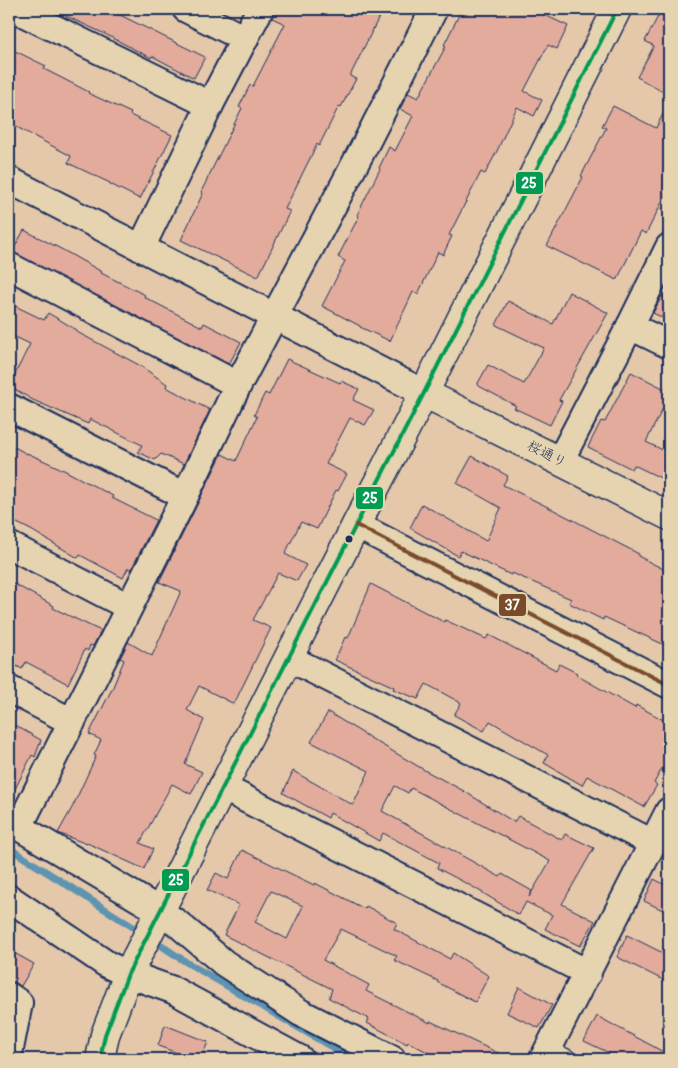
<svg xmlns="http://www.w3.org/2000/svg" width="678" height="1068" font-family="Pangolin,'Klee One',sans-serif">
	<rect width="100%" height="100%" fill="#e5c8aa"/>
	<filter id="ink" filterUnits="userSpaceOnUse"><feTurbulence type="fractalNoise" baseFrequency=".02" numOctaves="2"/><feDisplacementMap in="SourceGraphic" scale="10" xChannelSelector="R" yChannelSelector="G"/><feConvolveMatrix kernelMatrix="1 2 1 2 8 2 1 2 1" color-interpolation-filters="sRGB"/></filter>
	<g filter="url(#ink)">
		<g fill="none" stroke-linecap="round" stroke-linejoin="round">
			<g stroke="#5e94b1" stroke-width="7">
				<polyline points="9,848 144,934"/>
				<polyline points="153,940 186,962 352,1059"/>
			</g>
		</g>
		<g fill="#e3ab9b" stroke="#1b2f5e" fill-rule="evenodd">
			<polygon points="51,9 108,9 205,57 194,78 152,56 151,58 105,34"/>
			<polygon points="275,9 383,9 350,76 356,79 341,107 339,106 319,146 317,144 285,209 290,211 258,277 181,240 203,193 201,192 242,108 239,107 250,85 253,86 285,24 272,18"/>
			<polygon points="462,9 532,9 568,26 557,49 548,45 524,91 542,100 534,116 517,107 497,151 485,174 481,172 449,235 452,236 443,255 438,252 418,294 413,292 390,341 360,327 360,326 322,306 345,261 338,257 359,216 357,215 380,169 379,168 389,147 395,151 413,116 400,109 408,93 418,98 446,46 444,45"/>
			<polygon points="662,9 669,9 669,80 663,92 637,77 654,46 645,41"/>
			<polygon points="9,48 46,66 44,69 89,92 88,93 131,113 130,115 172,135 140,199 110,184 110,183 68,163 71,156 9,123"/>
			<polygon points="669,102 669,188 646,234 641,231 617,280 547,246 583,177 581,176 606,128 602,126 613,106 656,128"/>
			<polygon points="24,230 63,250 102,272 101,273 145,295 144,297 202,327 204,323 241,342 229,364 12,252"/>
			<polygon points="569,292 608,313 559,400 562,401 550,425 514,408 516,406 477,385 488,365 524,384 544,348 496,325 508,301 553,324"/>
			<polygon points="662,296 669,300 669,321 653,313"/>
			<polygon points="9,303 44,320 48,313 77,330 77,332 139,365 167,384 166,387 210,410 184,464 161,454 155,460 138,452 142,445 90,419 88,424 33,400 9,386 30,344 9,334"/>
			<polygon points="287,359 340,383 341,381 359,389 353,400 374,410 365,425 350,418 326,464 347,474 338,491 336,490 317,529 301,522 285,554 306,565 297,581 278,573 253,620 271,628 234,704 199,686 187,710 204,720 185,764 202,772 191,794 172,784 140,843 153,849 144,869 87,843 87,844 58,833 73,806 96,756 94,755 101,740 89,734 113,687 124,660 120,658 128,642 152,656 181,591 159,582 222,454 236,461 257,417 254,415 265,393 269,395"/>
			<polygon points="631,372 669,391 669,396 646,442 669,453 669,482 634,465 632,469 588,447 601,421 605,422"/>
			<polygon points="9,444 27,454 27,453 62,469 113,496 112,498 156,520 131,570 128,568 123,578 80,555 78,558 31,530 9,519"/>
			<polygon points="472,456 508,476 503,485 554,510 639,554 638,556 669,572 669,647 604,617 603,620 569,603 571,599 512,573 511,575 461,551 458,556 410,528 422,504 486,541 501,508 457,483"/>
			<polygon points="9,581 54,606 53,608 101,631 93,646 90,645 88,651 85,649 68,684 26,662 22,669 9,662"/>
			<polygon points="371,584 444,622 445,620 486,639 489,635 556,670 559,664 577,673 576,675 635,708 636,705 669,723 669,756 654,783 657,785 644,807 587,776 582,785 544,763 548,755 490,721 484,731 454,715 461,703 426,684 418,699 393,689 394,687 335,660 345,637 348,638"/>
			<path d="M328,712l44,27 54,32 36,19 52,32 4,-6 44,24 3,-6 29,14 -32,56 33,17 -15,25 -35,-17 7,-14 -26,-13 -7,13 -46,-28 -36,-19 2,-5 -56,-30 -4,8 -49,-28 -2,5 -45,-25 10,-22 60,34 16,-34 -58,-29zM395,786l13,7 3,-5 139,73 -21,36 3,-6 -30,-17 -2,3 -118,-66z"/>
			<polygon points="9,722 41,740 35,757 32,755 9,801"/>
			<path d="M242,850l72,35 1,-2 50,26 1,-3 31,17 -3,6 56,30 3,-6 36,23 -14,26 -38,-20 1,-1 -44,-21 3,-4 -56,-27 -18,31 46,25 -3,6 64,32v-2l81,38h-70l-33,-17 -1,2 -40,-21 2,-4 -40,-21 3,-9 -108,-54 15,-30 -32,-15 9,-17 12,6zM271,891l32,15 -16,33 -32,-17z"/>
			<polygon points="654,879 669,887 669,913 644,901"/>
			<polygon points="627,935 669,956 669,983 617,957"/>
			<polygon points="9,950 34,964 21,986 9,980"/>
			<polygon points="519,987 552,1005 539,1028 507,1013"/>
			<polygon points="597,1016 669,1055 669,1059 622,1059 584,1041"/>
			<polygon points="165,1025 208,1042 201,1059 194,1059 158,1046"/>
		</g>
		<g fill="none" stroke-linecap="round" stroke-linejoin="round">
			<defs>
				<polyline id="pedestrian" points="548,1050 566,1059"/>
				<g id="minor">
					<polyline points="15,9 210,105 260,9"/>
					<polyline points="186,9 245,39"/>
					<polyline points="9,180 424,393"/>
					<polyline points="141,248 210,105"/>
					<polyline points="9,266 238,385"/>
					<polyline points="630,326 669,345"/>
					<polyline points="9,407 185,496 19,827 160,911 177,923 224,963 301,1013 392,1059"/>
					<polyline points="560,461 630,326 669,247"/>
					<polyline points="185,496 238,385 365,145 434,9"/>
					<polyline points="356,525 669,685"/>
					<polyline points="9,545 129,607"/>
					<polyline points="289,658 653,843"/>
					<polyline points="9,689 72,722"/>
					<polyline points="222,787 588,973"/>
					<polyline points="9,898 108,965 128,974 173,990 300,1059"/>
					<polyline points="9,996 19,1003 9,1054"/>
					<polyline points="543,1059 669,811"/>
				</g>
				<g id="tertiary">
					<polyline points="424,393 669,516"/>
					<polyline points="100,1059 105,1035 128,974 356,525 424,393 617,9"/>
				</g>
			</defs>
			<use href="#pedestrian" stroke="#1b2f5e" stroke-width="22"/>
			<use href="#minor" stroke="#1b2f5e" stroke-width="30"/>
			<use href="#tertiary" stroke="#1b2f5e" stroke-width="31"/>
			<use href="#pedestrian" stroke="#e6d4b1" stroke-width="19"/>
			<use href="#minor" stroke="#e6d4b1" stroke-width="26"/>
			<use href="#tertiary" stroke="#e6d4b1" stroke-width="28"/>
			<defs>
				<polyline id="bus-1" points="100,1059 105,1035 128,974 356,525 424,393 617,9"/>
				<polyline id="bus-2" points="356,525 669,685"/>
			</defs>
			<use href="#bus-1" stroke="#e6d4b1" stroke-width="8"/>
			<use href="#bus-2" stroke="#e6d4b1" stroke-width="8"/>
			<use href="#bus-1" stroke="#039a52" stroke-width="4"/>
			<use href="#bus-2" stroke="#7a4b2a" stroke-width="4"/>
		</g>
	</g>
	<circle fill="#1b2f5e" stroke="#e6d4b1" stroke-width="2" cx="349" cy="539" r="4.5"/>
	<g text-anchor="middle" dominant-baseline="central" stroke-width="5" stroke-linejoin="round" paint-order="stroke">
		<g font-size="14" fill="#1b2f5e" stroke="#e6d4b1">
			<text transform="translate(547 454) rotate(27)">桜通り</text>
		</g>
	</g>
	<g stroke="#e6d4b1" stroke-width="2">
		<rect x="515" y="171" width="29" height="24" rx="5" fill="#039a52"/>
		<rect x="355" y="486" width="29" height="24" rx="5" fill="#039a52"/>
		<rect x="498" y="593" width="29" height="24" rx="5" fill="#7a4b2a"/>
		<rect x="161" y="868" width="29" height="24" rx="5" fill="#039a52"/>
	</g>
	<g font-size="14" text-anchor="middle" font-weight="bold" fill="#fff">
		<text x="529" y="188">25</text>
		<text x="370" y="503">25</text>
		<text x="512" y="610">37</text>
		<text x="176" y="885">25</text>
	</g>
	<rect width="678" height="1068" fill="none" stroke="#e6d4b1" stroke-width="30"/>
	<rect x="15" y="15" width="648" height="1038" fill="none" stroke="#1b2f5e" stroke-width="2" filter="url(#ink)"/>
</svg>
